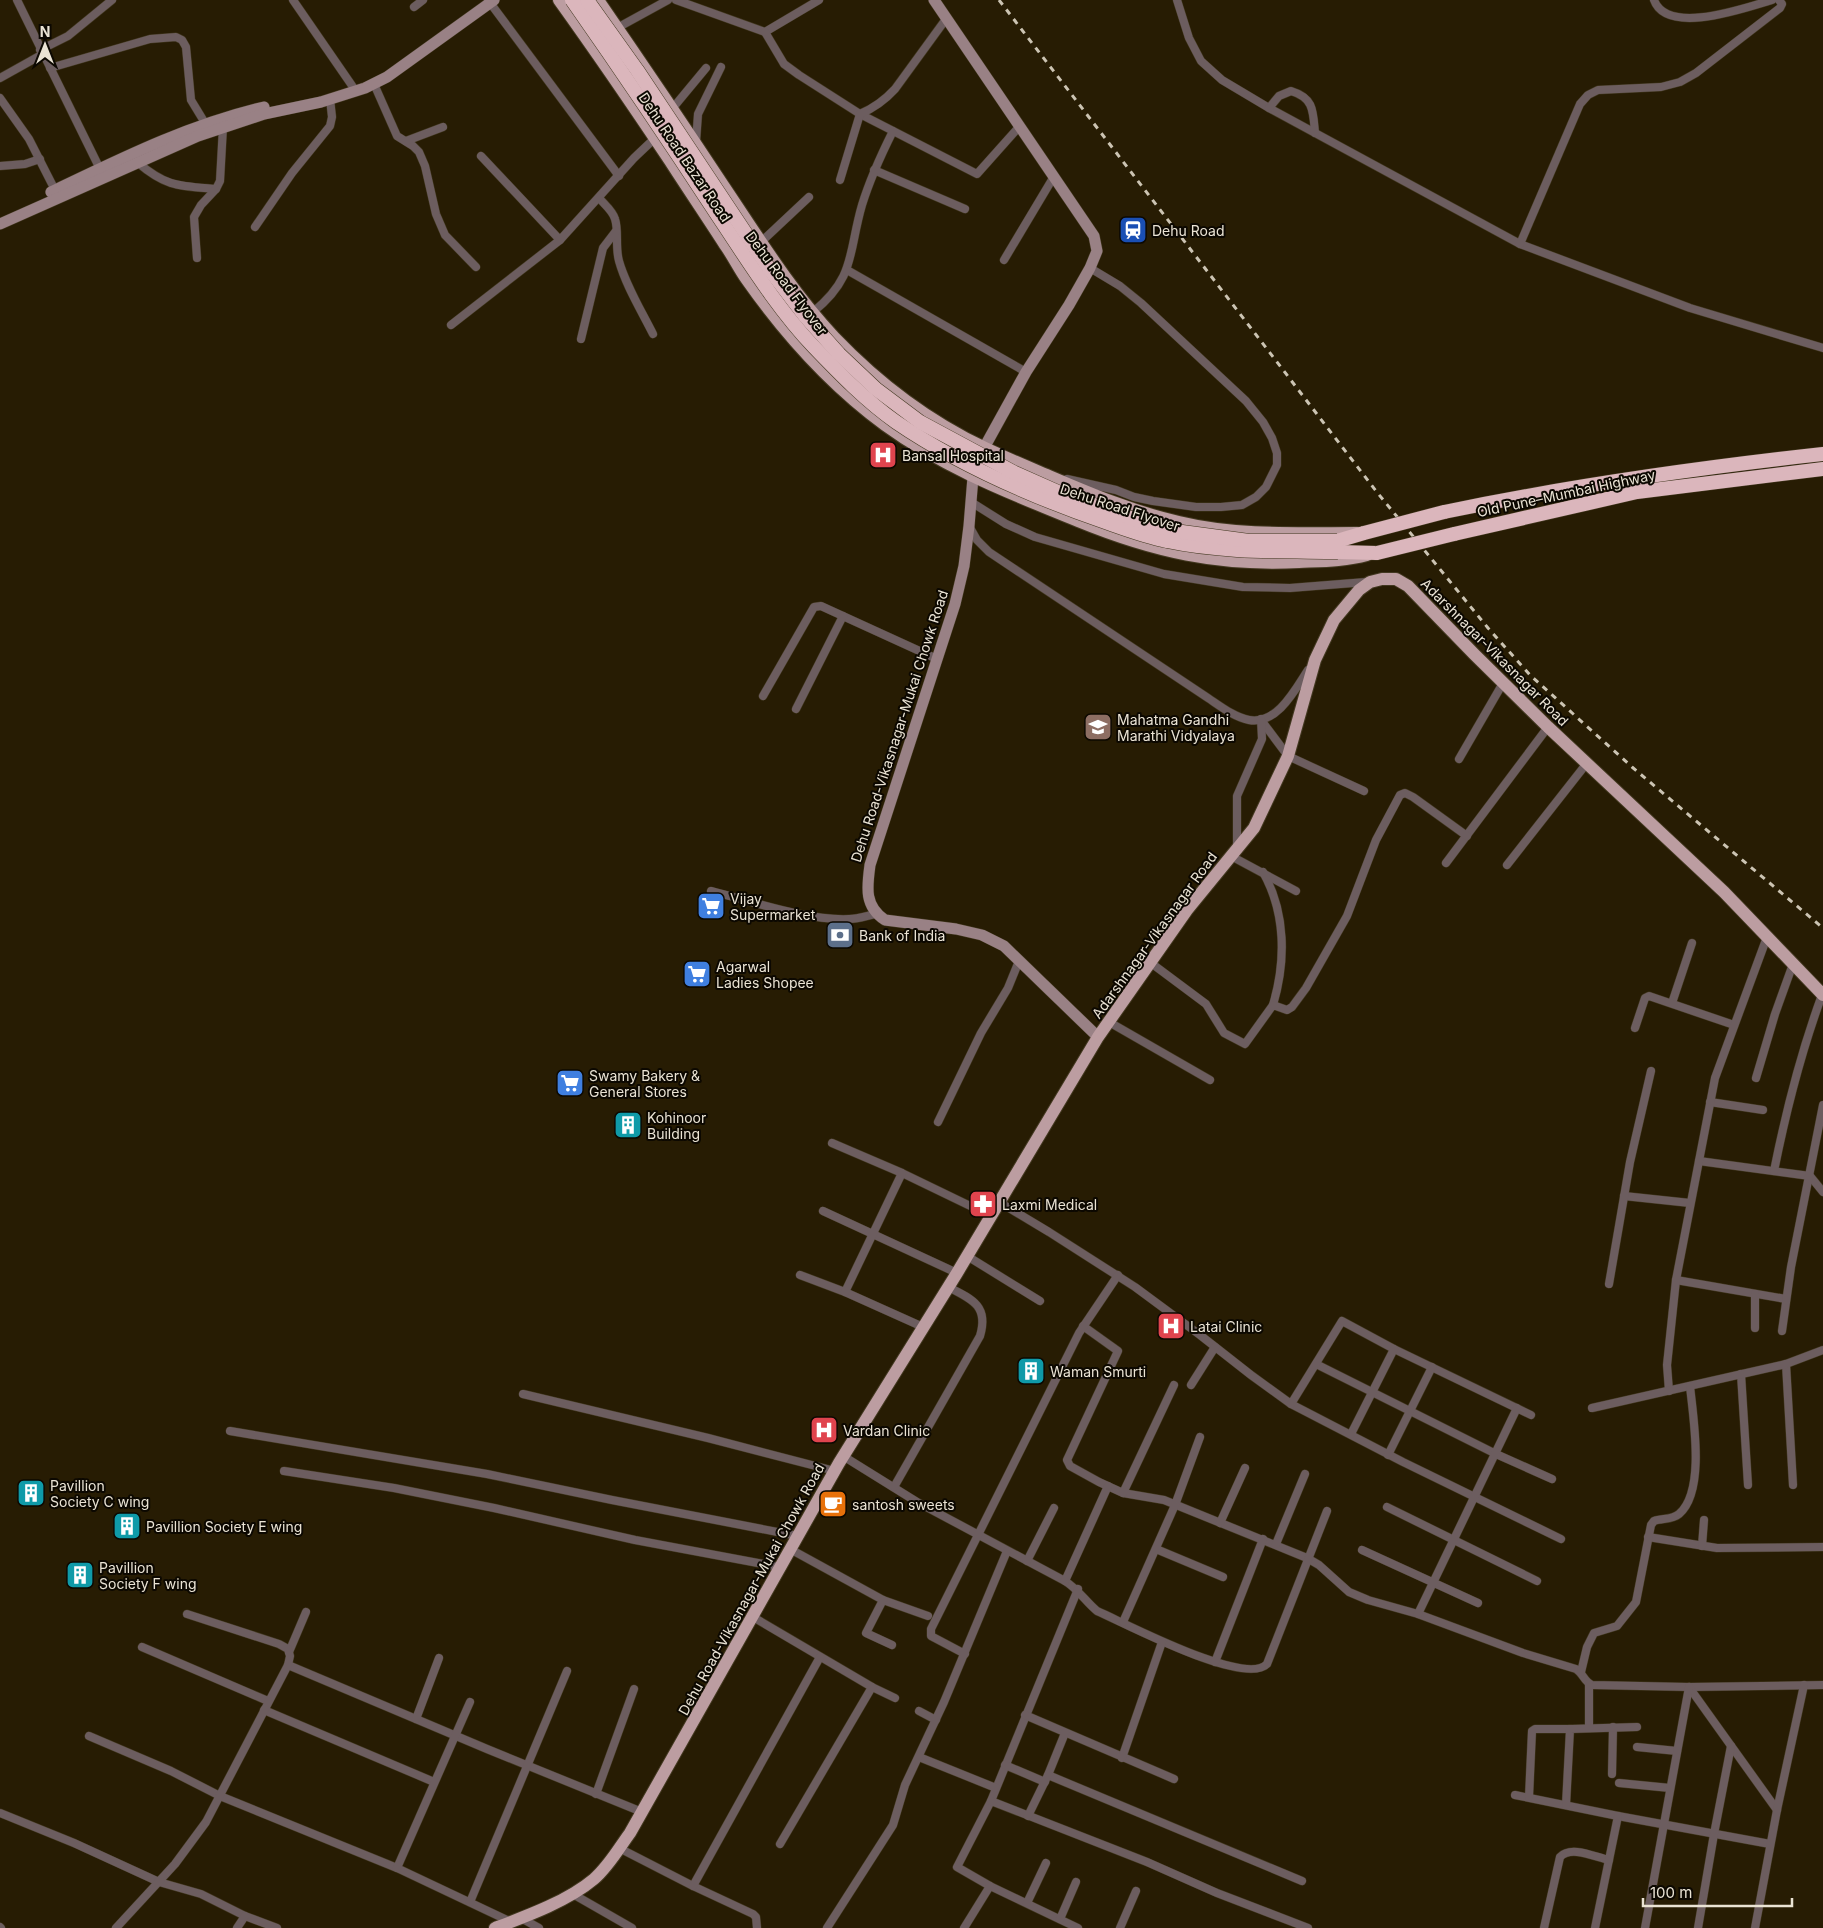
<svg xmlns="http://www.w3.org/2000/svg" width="1823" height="1928" font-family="Inter,sans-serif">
	<rect width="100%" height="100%" fill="#271c03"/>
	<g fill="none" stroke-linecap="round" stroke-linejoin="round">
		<defs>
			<g id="street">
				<polyline points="17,0 100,169"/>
				<polyline points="293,0 353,87"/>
				<polyline points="488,0 619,176"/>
				<polyline points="676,0 765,32 819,0"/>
				<polyline points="1177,0 1189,38 1201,61 1222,80 1269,108 1520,244 1690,308 1823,348"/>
				<path d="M1654,0c13,36 91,8 118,0"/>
				<polyline points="414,7 423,0"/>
				<polyline points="617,28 668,0"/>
				<polyline points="765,32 784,64 799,75 860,114 977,174 1019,127"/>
				<polyline points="40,50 68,36 112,0"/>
				<polyline points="50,68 150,39 176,37 182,40 186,47 191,100 205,123"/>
				<polyline points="0,78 43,54"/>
				<polyline points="374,84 397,136 413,146 419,152 425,166 436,214 445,235 476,267"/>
				<polyline points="0,98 29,139 55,190"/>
				<path d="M1269,108l10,-12 12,-5c23,7 22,20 24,42"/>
				<polyline points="672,109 706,68"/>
				<polyline points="406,141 443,127"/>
				<polyline points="696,142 698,114 721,67"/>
				<polyline points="481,156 560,240"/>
				<path d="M137,162c29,25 42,24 79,27"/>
				<polyline points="0,166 25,164 40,159"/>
				<polyline points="874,170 965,209"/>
				<path d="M840,180l20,-66c14,-6 24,-13 35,-25l51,-70"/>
				<path d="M599,198c5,6 14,13 16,21 4,12 0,28 4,42 7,25 22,49 34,73"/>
				<polyline points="255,227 292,173 330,126 332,117 330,99"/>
				<polyline points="761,242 809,197"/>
				<polyline points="1520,244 1580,104 1588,95 1598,90 1661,87 1680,82 1696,73 1780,8 1782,4 1779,0"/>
				<polyline points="197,258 194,217 201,205 216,189 220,181 223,127"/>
				<polyline points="1004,260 1053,178"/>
				<polyline points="847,270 1026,372"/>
				<path d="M813,312c43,-35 35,-59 49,-107 8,-26 19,-50 31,-74"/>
				<polyline points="451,325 560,240 634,158 654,139"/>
				<polyline points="581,339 603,248 616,231"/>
				<polyline points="1067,479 1116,490 1134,497 1153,501 1196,507 1221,507 1242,505 1256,497 1266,487 1277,465 1277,453 1272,438 1263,422 1246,401 1141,303 1120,286 1090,268"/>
				<polyline points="971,502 1006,524 1035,537 1164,574 1243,587 1290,588 1366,582"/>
				<path d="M969,526l8,14 12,12 219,146c12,8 26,19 41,22 28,5 46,-30 59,-50"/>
				<polyline points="763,696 814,607 821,606 937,659"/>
				<polyline points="796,709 843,616"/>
				<polyline points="1261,720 1288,756 1364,791"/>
				<polyline points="1459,759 1503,683"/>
				<polyline points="1237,849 1237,796 1262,739 1261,719"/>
				<polyline points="1231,856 1296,891"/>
				<polyline points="1446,863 1548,727"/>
				<polyline points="1507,865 1587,763"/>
				<path d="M1263,872c23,41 23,89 10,133"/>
				<path d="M711,891c40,10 97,30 138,28 9,0 17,-3 26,-5"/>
				<polyline points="1151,963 1206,1004 1224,1033 1245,1044 1273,1005 1287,1010 1292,1007 1306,988 1347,916 1376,840 1400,795 1405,793 1413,797 1467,836"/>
				<polyline points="1672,1003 1692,943"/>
				<polyline points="1109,1022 1210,1080"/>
				<polyline points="1635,1028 1645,998 1649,996 1734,1025"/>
				<polyline points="1756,1078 1775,1014 1793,964"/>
				<polyline points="1710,1102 1763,1110"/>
				<polyline points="938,1122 981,1033 1008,988 1019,961"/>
				<polyline points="832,1143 902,1173 991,1216"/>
				<polyline points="1699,1161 1810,1176 1823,1192"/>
				<path d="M1774,1171c12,-60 27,-119 48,-176"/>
				<polyline points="1624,1196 1690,1203"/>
				<polyline points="999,1202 1049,1232 1135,1287 1200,1335 1251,1375 1291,1404 1403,1462 1561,1539"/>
				<polyline points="823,1211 957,1273"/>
				<polyline points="967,1256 1040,1301"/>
				<polyline points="800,1275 845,1292 923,1327"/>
				<polyline points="1676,1280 1786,1299"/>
				<polyline points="1609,1284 1630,1162 1651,1071"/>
				<polyline points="845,1292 902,1173"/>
				<polyline points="1755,1294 1755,1328"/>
				<path d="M1083,1326l35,25 -51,109 3,6 29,16 24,11 41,7 143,58 12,7 30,27 19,8 50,14 105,39 53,16c7,4 8,13 16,16l97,2 134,-2"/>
				<polyline points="1782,1331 1791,1267 1823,1105"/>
				<polyline points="1316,1364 1496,1454 1552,1479"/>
				<polyline points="1786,1364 1793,1485"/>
				<polyline points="1741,1374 1748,1485"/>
				<polyline points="1191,1385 1215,1347"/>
				<polyline points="1669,1391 1667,1365 1676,1280 1715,1078 1767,937"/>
				<polyline points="523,1394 708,1438 835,1471"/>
				<polyline points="1291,1404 1342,1321 1394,1349 1531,1415"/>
				<polyline points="1592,1408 1786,1364 1823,1350"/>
				<polyline points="230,1431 487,1474 612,1500 798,1536"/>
				<polyline points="1351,1434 1394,1349"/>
				<polyline points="1388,1455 1432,1367"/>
				<path d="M843,1456l74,46 148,79c14,9 20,20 32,30 28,12 148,76 170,53l60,-153"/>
				<polyline points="284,1471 394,1488 494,1508 635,1540 779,1567"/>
				<path d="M894,1487l86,-151c9,-30 -8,-37 -32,-49"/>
				<polyline points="1123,1493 1174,1385"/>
				<polyline points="1387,1507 1537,1581"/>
				<polyline points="1220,1523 1245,1468"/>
				<polyline points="1648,1537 1717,1548 1823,1547"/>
				<polyline points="1276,1544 1305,1474"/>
				<polyline points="1702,1546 1704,1520"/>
				<polyline points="790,1549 883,1600 928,1616"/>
				<polyline points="1156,1549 1223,1577"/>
				<polyline points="1362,1550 1478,1603"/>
				<polyline points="1027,1561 1054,1508"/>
				<polyline points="1065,1581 1108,1486"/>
				<polyline points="1078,1589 991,1801 957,1867 990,1886 1078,1928"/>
				<polyline points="883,1600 866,1633 892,1645"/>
				<polyline points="1418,1614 1517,1408"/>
				<polyline points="753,1617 872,1687 895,1698"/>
				<polyline points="1123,1622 1175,1505 1200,1437"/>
				<polyline points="142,1647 268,1701"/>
				<polyline points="289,1652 306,1612"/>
				<polyline points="965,1654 931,1636 931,1629 1079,1333 1118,1275"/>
				<polyline points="1215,1662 1263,1539"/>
				<polyline points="288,1665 487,1749 642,1812"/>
				<path d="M1581,1672l6,-25 7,-14 23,-7 19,-24 15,-77 3,-4c8,-3 18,-1 25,-7 27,-23 14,-97 11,-128"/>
				<polyline points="1689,1687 1777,1810"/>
				<polyline points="264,1710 434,1782"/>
				<polyline points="919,1711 936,1720"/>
				<polyline points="1025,1715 1174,1779"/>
				<polyline points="416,1719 439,1658"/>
				<polyline points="1589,1728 1589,1684"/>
				<polyline points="89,1736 171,1771 220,1796 397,1868 511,1922"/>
				<polyline points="1637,1747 1677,1751"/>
				<polyline points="919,1757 996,1788"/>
				<polyline points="1122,1758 1162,1642"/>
				<polyline points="1005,1765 1045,1782"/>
				<polyline points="1612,1774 1613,1727"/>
				<polyline points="1048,1775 1302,1881"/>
				<polyline points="1619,1783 1670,1788"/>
				<polyline points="596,1794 634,1689"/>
				<polyline points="1515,1795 1618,1816 1770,1844"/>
				<polyline points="1529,1797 1532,1731 1535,1729 1570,1729"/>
				<polyline points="991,1801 1147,1862 1217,1893 1308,1928"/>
				<polyline points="1566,1805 1570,1729 1637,1727"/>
				<polyline points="0,1813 74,1843 159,1882 201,1894 245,1916 277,1928"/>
				<polyline points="1028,1816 1048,1775 1065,1733"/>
				<polyline points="780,1844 872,1687"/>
				<polyline points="619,1848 693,1886 753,1914 756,1917 757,1928"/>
				<polyline points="397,1868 470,1702"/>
				<polyline points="693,1886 820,1657"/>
				<polyline points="571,1893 632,1928"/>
				<polyline points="470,1902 567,1671"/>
				<polyline points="1027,1903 1046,1863"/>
				<polyline points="521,1918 539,1928"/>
				<polyline points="1060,1919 1076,1882"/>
				<polyline points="0,1927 1,1928"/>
				<polyline points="116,1928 175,1864 206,1822 288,1665 290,1656 288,1649 279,1644 187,1614"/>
				<polyline points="237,1928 245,1916"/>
				<polyline points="827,1928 893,1825 905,1785 944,1702 1007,1551"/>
				<polyline points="964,1928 990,1886"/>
				<polyline points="1120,1928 1136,1891"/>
				<path d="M1544,1928l16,-71c11,-12 35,0 49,3"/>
				<polyline points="1595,1928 1618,1816"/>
				<polyline points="1645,1928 1689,1687"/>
				<polyline points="1698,1928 1714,1834 1731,1746"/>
				<polyline points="1755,1928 1777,1810 1804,1685"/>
			</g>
			<g id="secondary">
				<path d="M934,0l160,236 3,15 -7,17 -21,37 -43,67 -42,76 -11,29 -4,49 -5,40 -9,38 -85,261c-3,22 -6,41 15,55l71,9 26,6 22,11 94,91"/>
				<path d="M51,192c71,-34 137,-67 213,-85"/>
				<polyline points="0,224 198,136 264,114 321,102 365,88 387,77 494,0"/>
			</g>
			<g id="primary">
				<path d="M559,0c38,53 75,107 111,161 18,28 37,56 55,84 8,11 14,24 22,35 38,54 85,106 138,145 59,43 127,69 193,96 76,31 140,45 221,41 23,-1 46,-1 68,-7"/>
				<path d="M598,0c42,61 84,123 125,185 35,52 68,106 111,152 43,45 94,84 151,111 21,10 43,19 64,28 42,18 85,36 130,46 58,14 120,11 178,11"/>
				<path d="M495,1928c32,-12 73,-27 99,-49 15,-13 25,-31 36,-46l209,-370 118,-190 141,-236 89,-127 67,-82 34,-72 27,-96 19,-40 25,-30 11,-8 12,-3h14l12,7 66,68 74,73 176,165 99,103"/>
			</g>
			<g id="highway">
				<path d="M1444,512c125,-26 252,-44 379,-58"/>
				<polyline points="1454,534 1637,492 1823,469"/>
				<polyline points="1337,541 1364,533"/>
				<polyline points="1338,552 1377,553"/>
			</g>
		</defs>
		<use href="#street" stroke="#423820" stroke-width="9"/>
		<use href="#secondary" stroke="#423820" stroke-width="12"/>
		<use href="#primary" stroke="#423820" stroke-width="14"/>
		<use href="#highway" stroke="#423820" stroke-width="15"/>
		<use href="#street" stroke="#6c5d5f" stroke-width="8"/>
		<use href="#secondary" stroke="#998185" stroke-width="11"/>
		<use href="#primary" stroke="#bc9da1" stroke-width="12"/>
		<use href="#highway" stroke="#dbb6bc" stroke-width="14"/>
		<polyline stroke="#ccc4b3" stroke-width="3" stroke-dasharray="6 6" stroke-linecap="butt" points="999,0 1376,491 1488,628 1530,675 1632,767 1823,928"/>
		<defs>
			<g id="highway-bridge">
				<path d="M572,0c49,70 97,141 144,213 31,46 60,94 98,134 25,26 52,54 82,75 63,43 137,75 209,100 20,7 41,15 62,19 56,12 114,10 171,11"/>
				<polyline points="587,0 637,70 770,270 805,316 839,354 876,389 920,422 1013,472 1060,493 1151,525 1182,532 1249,541 1337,541"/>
				<polyline points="1364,533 1444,512"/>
				<polyline points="1377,553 1454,534"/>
			</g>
		</defs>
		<use href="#highway-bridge" stroke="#423820" stroke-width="15" stroke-linecap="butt"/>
		<use href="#highway-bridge" stroke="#dbb6bc" stroke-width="14"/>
	</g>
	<defs>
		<symbol id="station-square" viewBox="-11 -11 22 22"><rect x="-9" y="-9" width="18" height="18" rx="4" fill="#1a4fb4" stroke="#0c0801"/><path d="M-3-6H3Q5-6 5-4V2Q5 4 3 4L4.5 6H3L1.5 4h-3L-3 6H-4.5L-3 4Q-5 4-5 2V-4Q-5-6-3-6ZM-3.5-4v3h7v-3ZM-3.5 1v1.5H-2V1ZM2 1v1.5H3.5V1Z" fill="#fff"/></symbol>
		<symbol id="hospital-square" viewBox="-11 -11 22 22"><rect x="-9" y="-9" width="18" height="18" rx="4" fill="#e0444e" stroke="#0c0801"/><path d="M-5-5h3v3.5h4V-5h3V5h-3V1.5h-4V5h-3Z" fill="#fff"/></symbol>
		<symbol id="school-square" viewBox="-11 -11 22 22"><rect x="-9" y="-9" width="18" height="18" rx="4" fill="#8d6e63" stroke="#0c0801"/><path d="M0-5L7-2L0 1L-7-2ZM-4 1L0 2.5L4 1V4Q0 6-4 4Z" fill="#fff"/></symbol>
		<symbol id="supermarket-square" viewBox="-11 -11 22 22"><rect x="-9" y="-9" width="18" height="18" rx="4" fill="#3f7fe0" stroke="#0c0801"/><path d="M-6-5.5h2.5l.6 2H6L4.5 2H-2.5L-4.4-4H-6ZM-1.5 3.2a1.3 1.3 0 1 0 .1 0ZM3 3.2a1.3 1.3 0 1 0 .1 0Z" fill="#fff"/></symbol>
		<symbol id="bank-square" viewBox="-11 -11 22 22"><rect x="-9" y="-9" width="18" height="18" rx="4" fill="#5c6f8a" stroke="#0c0801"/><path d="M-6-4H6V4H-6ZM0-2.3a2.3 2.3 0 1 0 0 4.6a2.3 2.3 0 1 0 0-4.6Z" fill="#fff"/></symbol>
		<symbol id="building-square" viewBox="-11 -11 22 22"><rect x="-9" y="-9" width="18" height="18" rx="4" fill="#0f9aa8" stroke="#0c0801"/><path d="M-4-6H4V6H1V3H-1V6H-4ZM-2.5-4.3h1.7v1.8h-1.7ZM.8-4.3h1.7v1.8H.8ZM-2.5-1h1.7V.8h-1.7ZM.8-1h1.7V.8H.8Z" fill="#fff"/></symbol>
		<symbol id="pharmacy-square" viewBox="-11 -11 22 22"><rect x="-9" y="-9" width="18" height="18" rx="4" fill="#e0444e" stroke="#0c0801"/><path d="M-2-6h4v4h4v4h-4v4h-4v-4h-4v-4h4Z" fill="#fff"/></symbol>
		<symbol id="cafe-square" viewBox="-11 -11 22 22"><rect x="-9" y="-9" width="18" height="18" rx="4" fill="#e8710a" stroke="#0c0801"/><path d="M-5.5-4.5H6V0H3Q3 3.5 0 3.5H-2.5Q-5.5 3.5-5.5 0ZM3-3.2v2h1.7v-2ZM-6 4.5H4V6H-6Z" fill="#fff"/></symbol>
	</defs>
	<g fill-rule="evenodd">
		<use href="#station-square" x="1117" y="214" width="32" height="32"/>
		<use href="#hospital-square" x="867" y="439" width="32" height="32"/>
		<use href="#school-square" x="1082" y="711" width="32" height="32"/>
		<use href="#supermarket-square" x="695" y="890" width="32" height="32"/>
		<use href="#bank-square" x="824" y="919" width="32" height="32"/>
		<use href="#supermarket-square" x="681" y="958" width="32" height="32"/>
		<use href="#supermarket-square" x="554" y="1067" width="32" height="32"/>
		<use href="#building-square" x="612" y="1109" width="32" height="32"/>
		<use href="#pharmacy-square" x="967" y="1188" width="32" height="32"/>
		<use href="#hospital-square" x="1155" y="1310" width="32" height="32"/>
		<use href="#building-square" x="1015" y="1355" width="32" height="32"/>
		<use href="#hospital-square" x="808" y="1414" width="32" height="32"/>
		<use href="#building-square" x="15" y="1477" width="32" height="32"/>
		<use href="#cafe-square" x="817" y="1488" width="32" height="32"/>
		<use href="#building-square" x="111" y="1510" width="32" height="32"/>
		<use href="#building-square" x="64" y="1559" width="32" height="32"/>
	</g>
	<g text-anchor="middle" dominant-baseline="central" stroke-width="4" stroke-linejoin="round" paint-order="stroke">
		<g font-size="14" fill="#eae3d4" stroke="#0c0801">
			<text transform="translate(685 157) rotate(56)">Dehu Road Bazar Road</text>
			<text transform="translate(787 283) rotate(53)">Dehu Road Flyover</text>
			<text transform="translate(1566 493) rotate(-12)">Old Pune–Mumbai Highway</text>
			<text transform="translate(1120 507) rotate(18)">Dehu Road Flyover</text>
			<text transform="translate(1495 652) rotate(45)">Adarshnagar-Vikasnagar Road</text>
			<text transform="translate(899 726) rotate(-72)">Dehu Road-Vikasnagar-Mukai Chowk Road</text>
			<text transform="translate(1154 935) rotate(-54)">Adarshnagar-Vikasnagar Road</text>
			<text transform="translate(751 1589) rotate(-61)">Dehu Road-Vikasnagar-Mukai Chowk Road</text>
		</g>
		<g font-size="14" fill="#eae3d4" stroke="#0c0801" text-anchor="start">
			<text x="1152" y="230">Dehu Road</text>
			<text x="902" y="455">Bansal Hospital</text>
			<text x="1117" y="719">Mahatma Gandhi<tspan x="1117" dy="16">Marathi Vidyalaya</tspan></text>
			<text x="730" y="898">Vijay<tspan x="730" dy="16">Supermarket</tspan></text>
			<text x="859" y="935">Bank of India</text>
			<text x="716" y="966">Agarwal<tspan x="716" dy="16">Ladies Shopee</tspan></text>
			<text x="589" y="1075">Swamy Bakery &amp;<tspan x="589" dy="16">General Stores</tspan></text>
			<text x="647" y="1117">Kohinoor<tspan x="647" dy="16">Building</tspan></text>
			<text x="1002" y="1204">Laxmi Medical</text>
			<text x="1190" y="1326">Latai Clinic</text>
			<text x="1050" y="1371">Waman Smurti</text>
			<text x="843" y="1430">Vardan Clinic</text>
			<text x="50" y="1485">Pavillion<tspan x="50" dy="16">Society C wing</tspan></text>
			<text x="852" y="1504">santosh sweets</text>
			<text x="146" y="1526">Pavillion Society E wing</text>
			<text x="99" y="1567">Pavillion<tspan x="99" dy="16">Society F wing</tspan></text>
		</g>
	</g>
	<g transform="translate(45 45)" stroke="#0c0801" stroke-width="4" paint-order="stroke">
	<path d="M0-4L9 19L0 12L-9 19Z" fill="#eae3d4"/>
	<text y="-8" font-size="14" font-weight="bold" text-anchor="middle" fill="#eae3d4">N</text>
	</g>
	<path d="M1643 1898v8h149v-8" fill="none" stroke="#eae3d4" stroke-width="2.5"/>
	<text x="1650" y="1898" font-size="15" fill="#eae3d4" stroke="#0c0801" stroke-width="4" paint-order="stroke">100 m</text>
</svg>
